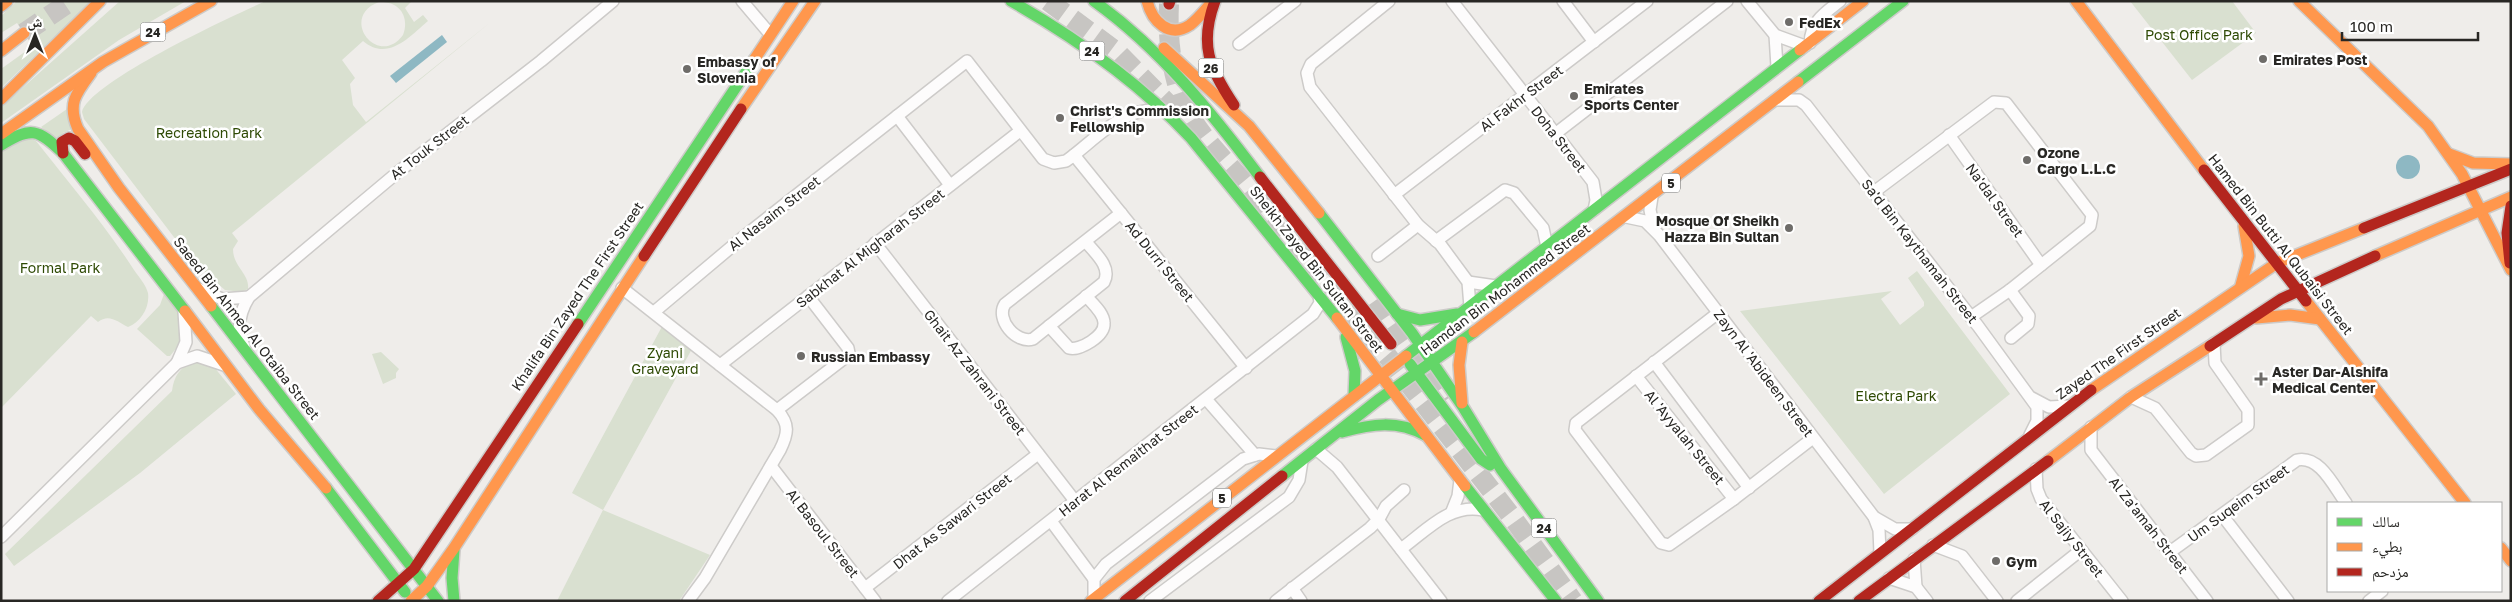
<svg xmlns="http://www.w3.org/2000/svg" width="2512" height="602" font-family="'Golos Text','Noto Naskh Arabic',sans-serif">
	<rect width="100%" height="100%" fill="#efedea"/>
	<g fill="#d9e0d0" fill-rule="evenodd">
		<polygon points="17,1 92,1 1,88 1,69 33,46 17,23 1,33 1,16"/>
		<polygon points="120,1 186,1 119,40 1,123 1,107"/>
		<path d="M266,1h146l-7,7 9,14 9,-7 5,6c-19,16 -40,41 -65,20l-21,19 13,18 -5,6 3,21 13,17 126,-101 -260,212 6,8 -5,8c0,18 17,25 15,40l-6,3 -17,-2 -14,-12 -28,-29 -99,-130 -2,-7c7,-30 152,-97 184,-111zM379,2c20,-1 31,14 24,33 -25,34 -65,-18 -24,-33z"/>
		<polygon points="2130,1 2232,1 2256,33 2192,80"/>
		<polygon points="67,109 72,129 63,133 59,141 41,127"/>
		<path d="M29,138l7,3c33,42 69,84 98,129 5,7 12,15 14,23 2,14 -7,29 -20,34 -10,-5 -19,-14 -30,-5l-7,-6 -90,92v-257l13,-9z"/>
		<polygon points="1917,271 2010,394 1884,494 1740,311 1892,291 1881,299 1900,325 1924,306 1924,302 1908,278"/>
		<polygon points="164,294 181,317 182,341 170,356 167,356 137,329 160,305"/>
		<polygon points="665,321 693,347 603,510 710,555 679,601 557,601 603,510 572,493"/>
		<polygon points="381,352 399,369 396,373 396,378 383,384 372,354"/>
		<path d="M195,362l19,5 22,27 -96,79 -126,93 -9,-12 167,-163c2,-15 8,-25 23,-29z"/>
	</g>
	<g fill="#8eb8c3">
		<polygon points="442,35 447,42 396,83 390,76"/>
		<circle cx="2408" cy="167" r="12"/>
	</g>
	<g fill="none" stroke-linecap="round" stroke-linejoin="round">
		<g stroke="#c7c5c2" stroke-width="20" stroke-dasharray="20 10" stroke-linecap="butt">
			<polyline points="1048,1 1117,52 1173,109"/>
			<path d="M1169,4c-2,36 3,79 21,112 19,33 51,58 71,90"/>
			<polyline points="24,33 71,1"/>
			<polyline points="1249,197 1389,358 1515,521 1573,601"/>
			<polyline points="1376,300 1446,400"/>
		</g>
		<defs>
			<g id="street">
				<polyline points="742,1 770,34"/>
				<polyline points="1389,1 1311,64 1307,73 1310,87 1418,225 1440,244 1468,282 1470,307"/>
				<polyline points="1452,1 1593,182 1596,200 1594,210"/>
				<polyline points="1563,1 1594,42"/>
				<polyline points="1747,1 1775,35 1805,46"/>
				<polyline points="1775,35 1777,67"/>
				<path d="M1810,43c1,-22 15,-30 30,-42"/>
				<polyline points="1239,44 1295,1"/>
				<polyline points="1776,100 1799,100 1806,105 1978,326 2037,407 2037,421 2030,435"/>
				<polyline points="897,116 950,185"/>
				<polyline points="1555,134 1727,1"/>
				<polyline points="1949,135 2041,265"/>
				<polyline points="1074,155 1246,368"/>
				<polyline points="1874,192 1994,102 2006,103 2092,215 2090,226 2010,290 1971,317"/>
				<polyline points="1394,195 1647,1"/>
				<polyline points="1652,197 1650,210 1654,229"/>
				<polyline points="1626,217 1645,221 1659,235 1874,517 1895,529 1912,529"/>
				<polyline points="1436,241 1505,190 1514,193 1543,228 1547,247"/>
				<path d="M1086,242c9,11 26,25 18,40l-71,57c-17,5 -38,-20 -28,-35l116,-91"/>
				<polyline points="875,243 1075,501"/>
				<polyline points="1378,256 1418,225"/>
				<polyline points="1468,282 1496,286"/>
				<path d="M622,288l155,122c13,14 11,24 3,40l-75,128 -17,23"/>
				<polyline points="199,289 222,299 249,297"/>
				<polyline points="2010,290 2029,316 2028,324 2011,338"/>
				<path d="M654,312l88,-74 225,-177 76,98 11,4 12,-2c31,-22 58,-58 100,-50"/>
				<polyline points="1718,313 1576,423 1575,430 1661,543 1669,545 1734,499 1813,438"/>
				<path d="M1049,326l20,22c11,3 36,-12 35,-25 0,-10 -12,-20 -18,-27"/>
				<path d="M244,346c-8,-17 -5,-33 5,-49l149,-125 143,-111 72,-60"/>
				<polyline points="1654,362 1749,488"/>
				<polyline points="177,363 186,342 184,312"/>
				<polyline points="720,365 1020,131"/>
				<polyline points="1636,376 1734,499"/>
				<polyline points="2131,397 2155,408 2191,453 2196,456 2206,455 2248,425 2248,410 2215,363 2214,343"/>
				<polyline points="2032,398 2049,407 2068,406"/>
				<polyline points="1206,399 1255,455"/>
				<polyline points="777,410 846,357 849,353 848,348 808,296"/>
				<polyline points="2091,427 2091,450 2207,601"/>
				<polyline points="1316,449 1337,467 1441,601"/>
				<polyline points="771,466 875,601"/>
				<polyline points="2036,469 2037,489 2041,499 2122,601"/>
				<polyline points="1452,511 1458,496 1460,480"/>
				<polyline points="2222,515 2288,601"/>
				<polyline points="1874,517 1879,530 1880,553"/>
				<polyline points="1051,521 1094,579"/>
				<polyline points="1,537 177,363 197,356 224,365"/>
				<polyline points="1933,545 1962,556 1997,601"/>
				<path d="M1401,549c26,-19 49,-46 82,-39"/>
				<path d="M2170,552l127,-92c23,-5 37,27 49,43"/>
				<polyline points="1914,559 1916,587"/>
				<polyline points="1889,578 1916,587 1927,601"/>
				<polyline points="865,588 1038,454"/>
				<polyline points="1292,588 1301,601"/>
				<polyline points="1094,598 1094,579 1106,564 1243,459 1259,454 1276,456"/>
				<polyline points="948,601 1313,314 1320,303 1319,295"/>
				<polyline points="1150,601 1289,497 1299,480 1302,461"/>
				<polyline points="1276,601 1370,528 1379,519 1386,506 1404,490"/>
				<polyline points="2017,601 2081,550"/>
				<polyline points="2369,601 2382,591"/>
			</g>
			<g id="fast">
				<path d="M1011,1c67,38 128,81 180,137l146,180"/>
				<path d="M1094,1c67,48 117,111 166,176"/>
				<polyline points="1798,82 1903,1"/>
				<path d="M1,145c30,-19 37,-16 62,8l122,158"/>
				<polyline points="1319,213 1412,333 1463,407 1501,469 1598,601"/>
				<polyline points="211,306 438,601"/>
				<polyline points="1397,314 1420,320 1457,314"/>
				<polyline points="578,324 754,60"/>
				<polyline points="1346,337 1355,371 1354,396"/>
				<polyline points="1406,356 1800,50"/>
				<polyline points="1410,364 1481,459 1490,465"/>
				<path d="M1342,432c30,-8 55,-12 83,3"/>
				<polyline points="1282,476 1378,400 1474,332"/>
				<polyline points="1465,486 1556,601"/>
				<polyline points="326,488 405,592"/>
				<polyline points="454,550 452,578 454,601"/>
			</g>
			<g id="slow">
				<path d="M1147,1c5,20 22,38 43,24 8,-6 15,-15 22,-23"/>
				<polyline points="2076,1 2204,170"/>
				<polyline points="2299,1 2428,126 2462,174 2511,270"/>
				<polyline points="1,6 7,1"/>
				<polyline points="1164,48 1249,126 1319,213"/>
				<polyline points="1800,50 1863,1"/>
				<polyline points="1,51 24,33"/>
				<polyline points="754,60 793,1"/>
				<path d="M91,73c-15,20 -24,31 -13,56l41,59 92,118"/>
				<polyline points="1,99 100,1"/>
				<polyline points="741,109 815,1"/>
				<polyline points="1,134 103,62 211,1"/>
				<polyline points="2449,154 2473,163 2511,164"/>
				<polyline points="2375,256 2511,197"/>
				<polyline points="2241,285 2249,256 2244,226"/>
				<polyline points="2306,301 2465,503"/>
				<polyline points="185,311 259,409 326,488"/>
				<polyline points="1337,318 1465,486"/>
				<polyline points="2256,318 2290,315 2320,319"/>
				<polyline points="1474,332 1798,82"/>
				<polyline points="1462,342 1459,365 1462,403"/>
				<polyline points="2091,390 2277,263 2364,228"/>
				<polyline points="2048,461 2131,397 2210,346"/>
				<polyline points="2501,548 2511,561"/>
				<polyline points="411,601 427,586 454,548 644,256"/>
				<polyline points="1091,601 1406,356"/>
			</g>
			<g id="jam">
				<path d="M1215,1c-16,43 -6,67 19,104"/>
				<polyline points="1169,4 1170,1"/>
				<polyline points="63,153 62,142 69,138 75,141 85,154"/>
				<polyline points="2204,170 2306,301"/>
				<polyline points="1260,177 1391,344"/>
				<polyline points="2364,228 2511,169"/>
				<polyline points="644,256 741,109"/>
				<polyline points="2510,263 2507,233 2511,206"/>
				<polyline points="2210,346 2281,299 2375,256"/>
				<polyline points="378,601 414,569 578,324"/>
				<polyline points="1125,601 1282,476"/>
				<polyline points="1819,601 2091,390"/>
				<polyline points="1859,601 2048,461"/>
			</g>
		</defs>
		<use href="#street" stroke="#cdcbc9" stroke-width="14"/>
		<use href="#fast" stroke="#cdcbc9" stroke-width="14"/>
		<use href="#slow" stroke="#cdcbc9" stroke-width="14"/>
		<use href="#jam" stroke="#cdcbc9" stroke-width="14"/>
		<use href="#street" stroke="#fdfcfc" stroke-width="11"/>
		<use href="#fast" stroke="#63d668" stroke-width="11"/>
		<use href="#slow" stroke="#ff974d" stroke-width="11"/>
		<use href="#jam" stroke="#b3261e" stroke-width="11"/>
	</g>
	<g fill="#6e6c69" stroke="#fff" stroke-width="2">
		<circle cx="1789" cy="22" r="5"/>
		<circle cx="2263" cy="59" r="5"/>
		<circle cx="687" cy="69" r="5"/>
		<circle cx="1574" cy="96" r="5"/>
		<circle cx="1060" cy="118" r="5"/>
		<circle cx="2027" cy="160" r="5"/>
		<circle cx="1789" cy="228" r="5"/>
		<circle cx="801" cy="356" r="5"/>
		<path d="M2258.5 371.5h5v5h5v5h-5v5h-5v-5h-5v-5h5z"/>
		<circle cx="1996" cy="561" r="5"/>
	</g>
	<g text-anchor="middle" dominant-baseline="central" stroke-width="5" stroke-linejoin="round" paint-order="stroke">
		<g fill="#fff" stroke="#686866" stroke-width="1">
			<rect x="140.5" y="22.5" width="25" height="19" rx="4"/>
			<rect x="1079.5" y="41.5" width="25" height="19" rx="4"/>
			<rect x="1198.5" y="58.5" width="25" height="19" rx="4"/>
			<rect x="1662" y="173.5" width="18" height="19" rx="4"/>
			<rect x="1213" y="488.5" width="18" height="19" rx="4"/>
			<rect x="1531.5" y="518.5" width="25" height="19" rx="4"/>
		</g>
		<g font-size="12" font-weight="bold" fill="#282724">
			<text x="153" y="32">24</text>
			<text x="1092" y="51">24</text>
			<text x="1211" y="68">26</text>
			<text x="1671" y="183">5</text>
			<text x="1222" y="498">5</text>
			<text x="1544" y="528">24</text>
		</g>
		<g font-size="14" font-weight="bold" fill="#282724" stroke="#fff" text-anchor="start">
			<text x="1799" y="22">FedEx</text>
			<text x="2273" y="59">Emirates Post</text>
			<text x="697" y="61">Embassy of<tspan x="697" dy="16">Slovenia</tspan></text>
			<text x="1584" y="88">Emirates<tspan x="1584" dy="16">Sports Center</tspan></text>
			<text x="1070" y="110">Christ's Commission<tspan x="1070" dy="16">Fellowship</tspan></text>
			<text x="2037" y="152">Ozone<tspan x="2037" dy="16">Cargo L.L.C</tspan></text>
			<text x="1779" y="220" text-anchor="end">Mosque Of Sheikh<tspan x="1779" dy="16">Hazza Bin Sultan</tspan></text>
			<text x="811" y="356">Russian Embassy</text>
			<text x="2272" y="371">Aster Dar-Alshifa<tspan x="2272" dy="16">Medical Center</tspan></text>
			<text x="2006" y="561">Gym</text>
		</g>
		<g font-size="14" fill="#2e4a04" stroke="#fff">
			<text x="2199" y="34">Post Office Park</text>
			<text x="209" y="132">Recreation Park</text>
			<text x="60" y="267">Formal Park</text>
			<text x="665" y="352">Zyani<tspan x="665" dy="16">Graveyard</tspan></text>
			<text x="1896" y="395">Electra Park</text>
		</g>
		<g font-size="14" fill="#282724" stroke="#fff">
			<text transform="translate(1521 98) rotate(-37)">Al Fakhr Street</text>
			<text transform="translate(1559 139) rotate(52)">Doha Street</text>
			<text transform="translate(429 147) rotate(-38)">At Touk Street</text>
			<text transform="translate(1995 200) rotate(54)">Na'dal Street</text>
			<text transform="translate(774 213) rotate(-38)">Al Nasaim Street</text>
			<text transform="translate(2281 244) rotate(52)">Hamed Bin Butti Al Qubaisi Street</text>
			<text transform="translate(870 248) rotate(-38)">Sabkhat Al Migharah Street</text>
			<text transform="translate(1920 251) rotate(52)">Sa'd Bin Kaythamah Street</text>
			<text transform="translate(1160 261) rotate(51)">Ad Durri Street</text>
			<text transform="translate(1317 269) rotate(52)">Sheikh Zayed Bin Sultan Street</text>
			<text transform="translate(1505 289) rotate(-37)">Hamdan Bin Mohammed Street</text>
			<text transform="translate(577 296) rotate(-56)">Khalifa Bin Zayed The First Street</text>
			<text transform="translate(247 328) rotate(52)">Saeed Bin Ahmed Al Otaiba Street</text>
			<text transform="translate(2118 353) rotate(-35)">Zayed The First Street</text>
			<text transform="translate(975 372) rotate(52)">Ghait Az Zahrani Street</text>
			<text transform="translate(1764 373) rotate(53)">Zayn Al 'Abideen Street</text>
			<text transform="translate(1685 437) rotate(51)">Al 'Ayyalah Street</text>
			<text transform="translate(1128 460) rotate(-38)">Harat Al Remaithat Street</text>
			<text transform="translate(2238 503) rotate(-36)">Um Suqeim Street</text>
			<text transform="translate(952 521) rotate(-38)">Dhat As Sawari Street</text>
			<text transform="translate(2149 525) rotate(52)">Al Za'amah Street</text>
			<text transform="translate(823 533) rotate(52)">Al Basoul Street</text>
			<text transform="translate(2072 538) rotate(52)">Al Sajiy Street</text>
		</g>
	</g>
	<rect width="2512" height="602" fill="none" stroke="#282724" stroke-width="5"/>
	<rect x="2327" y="502" width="175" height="90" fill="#ffffff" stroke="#a9a9a7"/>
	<rect x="2337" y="518" width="25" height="8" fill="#63d668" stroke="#a9a9a7"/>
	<text x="2372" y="527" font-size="15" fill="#282724">سالك</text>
	<rect x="2337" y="543" width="25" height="8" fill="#ff974d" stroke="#a9a9a7"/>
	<text x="2372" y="552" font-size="15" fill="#282724">بطيء</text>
	<rect x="2337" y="568" width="25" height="8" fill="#b3261e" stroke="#a9a9a7"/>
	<text x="2372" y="577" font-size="15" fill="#282724">مزدحم</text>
	<g transform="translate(35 35)" stroke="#ffffff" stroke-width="4" paint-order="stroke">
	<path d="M0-4L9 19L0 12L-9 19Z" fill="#282724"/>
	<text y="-8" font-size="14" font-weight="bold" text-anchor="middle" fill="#282724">ش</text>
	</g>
	<path d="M2342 32v8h136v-8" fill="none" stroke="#282724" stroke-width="2.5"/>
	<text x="2350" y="32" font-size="15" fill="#282724" stroke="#ffffff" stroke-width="4" paint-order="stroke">100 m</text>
</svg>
